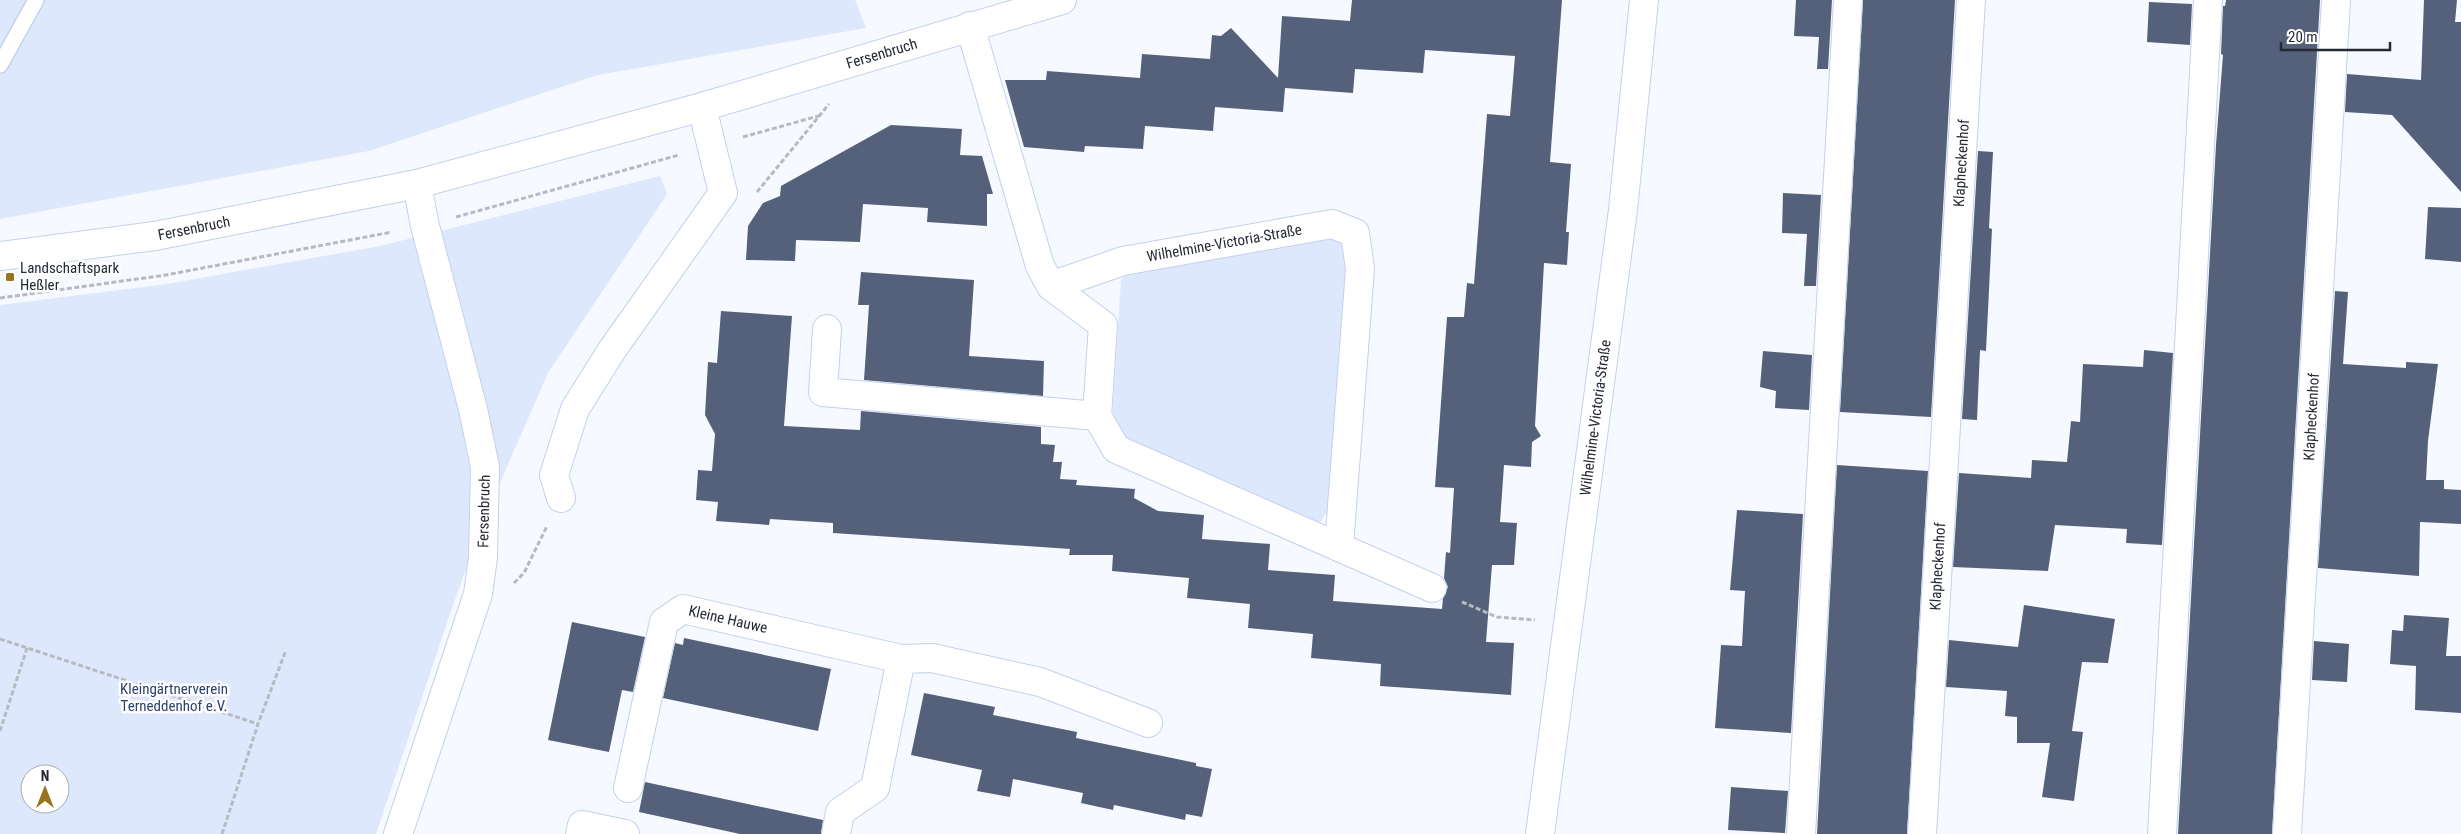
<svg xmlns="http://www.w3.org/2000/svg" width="2461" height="834" font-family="'Roboto Condensed',sans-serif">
	<rect width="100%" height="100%" fill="#f6f9ff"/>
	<g fill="#dee8fd" fill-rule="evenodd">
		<polygon points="0,0 855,0 866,28 598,75 369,151 0,219"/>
		<path d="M660,176l7,18 -119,179 -64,146 -32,89 -76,226h-376v-529l167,-21 213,-38zM30,774h30v30h-30z"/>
		<polygon points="1333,233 1347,244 1333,502 1318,526 1127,442 1112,418 1121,280 1133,268"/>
	</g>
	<g fill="#55617a">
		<polygon points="1352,0 1562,0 1550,162 1571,164 1566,232 1569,232 1567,265 1544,263 1535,426 1541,436 1532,442 1531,467 1504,465 1500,522 1517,523 1514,565 1492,565 1486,642 1514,643 1511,695 1380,686 1381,664 1311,658 1313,634 1248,628 1250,604 1187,598 1189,578 1112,571 1113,555 1069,555 1070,549 833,533 833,523 770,519 769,525 716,521 718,502 696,500 698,470 712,471 715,434 705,415 708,362 717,363 721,311 792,316 784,426 860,430 861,411 1041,427 1041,444 1055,445 1053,462 1062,462 1060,479 1077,480 1076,485 1135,489 1134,498 1158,511 1204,515 1202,539 1270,544 1268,570 1335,575 1333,601 1442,609 1443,598 1448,587 1444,578 1446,552 1450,553 1454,488 1435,487 1447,317 1464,317 1467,283 1474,284 1487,114 1510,116 1515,56 1425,50 1423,73 1355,69 1353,93 1285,88 1283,112 1215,107 1213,131 1145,126 1143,149 1085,146 1084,152 1024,147 1005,80 1046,80 1047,71 1140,78 1142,54 1210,59 1212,35 1221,36 1231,28 1278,78 1282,16 1350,21"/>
		<polygon points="1796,0 1832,0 1828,69 1817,69 1819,37 1794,36"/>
		<polygon points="1863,0 1955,0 1931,417 1840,412"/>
		<polygon points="2226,0 2320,0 2272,834 2178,834 2216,145 2223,55 2221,54 2223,6 2225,6"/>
		<polygon points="2424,0 2457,0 2455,22 2461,22 2461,192 2392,115 2345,112 2347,74 2421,80"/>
		<polygon points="2149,2 2192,4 2190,45 2147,42"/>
		<polygon points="891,125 962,129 960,155 982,156 993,194 987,194 987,226 927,222 928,208 863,204 860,242 796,240 795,261 746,260 748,226 763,203 780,196 781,186"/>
		<polygon points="1978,151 1993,152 1989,228 1992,229 1986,351 1980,350 1977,420 1962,419"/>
		<polygon points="1783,193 1821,195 1816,286 1804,286 1807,234 1782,233"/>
		<polygon points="2428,207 2461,208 2461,262 2425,259"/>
		<polygon points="861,272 974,280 969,356 1044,361 1043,396 864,380 869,305 858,305"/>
		<polygon points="2335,291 2348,292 2343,364 2406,368 2406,362 2438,364 2428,441 2426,480 2444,480 2444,489 2461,490 2461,524 2420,522 2419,576 2318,568"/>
		<polygon points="2144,350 2173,353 2162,545 2126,543 2127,529 2055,525 2048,571 1953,567 1959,473 2031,478 2032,460 2067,462 2071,421 2080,422 2083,364 2143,367"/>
		<polygon points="1763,351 1812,355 1809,410 1775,408 1776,391 1760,387"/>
		<polygon points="1837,465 1928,471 1907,834 1817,834"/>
		<polygon points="1737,510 1803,514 1791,733 1715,728 1721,645 1742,646 1745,591 1730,590"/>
		<polygon points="2024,605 2115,619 2108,663 2082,662 2072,731 2083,732 2074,801 2042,797 2050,743 2017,743 2017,717 2005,716 2007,691 1946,687 1949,640 2018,647"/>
		<polygon points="2404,615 2449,618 2446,656 2461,656 2461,713 2415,710 2416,666 2390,664 2392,630 2403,631"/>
		<polygon points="572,622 645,637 633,692 622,690 609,752 548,740"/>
		<polygon points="684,638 831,669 818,731 663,698 675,643 683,645"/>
		<polygon points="2314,641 2349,644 2347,682 2312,680"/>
		<polygon points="924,693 995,707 993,715 1077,732 1076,738 1196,763 1196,766 1212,769 1202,817 1186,814 1185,820 1114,805 1113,810 1081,803 1083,793 1013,779 1010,797 977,791 982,770 911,755"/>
		<polygon points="645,782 823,820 821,834 740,834 639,812"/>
		<polygon points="1731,787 1788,791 1785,833 1728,830"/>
	</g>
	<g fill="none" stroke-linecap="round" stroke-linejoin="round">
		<defs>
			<polyline id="service" points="0,65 36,0"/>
			<g id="minor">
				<polyline points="970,26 1040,266 1051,286 1103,325 1097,416 1116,449 1432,588"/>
				<path id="s1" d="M1051,286l72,-25 209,-37 23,9 5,36 -21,277"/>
				<polyline points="827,329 823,392 1097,416"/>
				<polyline points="561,498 554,475 575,409 612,350 723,193 702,107"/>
				<path id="s2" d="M628,788l36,-166 19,-13 218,50"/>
				<path id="s3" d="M398,834l80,-240 5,-37 2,-90 -12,-58 -48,-183 -8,-42"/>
				<polyline points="580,834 582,825 625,834"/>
				<polyline points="836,834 840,812 875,788 901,659 932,658 1040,682 1148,723"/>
				<path id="s4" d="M1540,834l83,-624 21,-210"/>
				<polyline points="1801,834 1848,0"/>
				<path id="s5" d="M1922,834l49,-834"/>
				<polyline points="2162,834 2208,0"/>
				<path id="s6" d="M2287,834l49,-834"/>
			</g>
			<g id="tertiary">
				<path id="s7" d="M0,256l155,-20 262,-52 285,-77 360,-107"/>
			</g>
		</defs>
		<use href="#service" stroke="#c3d1ed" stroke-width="18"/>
		<use href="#minor" stroke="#c3d1ed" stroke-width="30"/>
		<use href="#tertiary" stroke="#c3d1ed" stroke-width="30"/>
		<g stroke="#b7bac2" stroke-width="3" stroke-dasharray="5 2.5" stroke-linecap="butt">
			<polyline points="743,137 822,115"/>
			<polyline points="757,192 829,104"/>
			<polyline points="456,217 679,155"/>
			<polyline points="0,298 166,275 392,232"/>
			<polyline points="514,583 524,573 547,526"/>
			<polyline points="1462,602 1497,617 1535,620"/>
			<polyline points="0,639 258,724"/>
			<polyline points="0,731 27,648"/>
			<polyline points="222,834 258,724 286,650"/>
		</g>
		<use href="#service" stroke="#fff" stroke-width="15"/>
		<use href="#minor" stroke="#fff" stroke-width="28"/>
		<use href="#tertiary" stroke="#fff" stroke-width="28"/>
	</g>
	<rect fill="#97741d" stroke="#fff" stroke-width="2" x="5" y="272" width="10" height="10" rx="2.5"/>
	<g text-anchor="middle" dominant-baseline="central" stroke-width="5" stroke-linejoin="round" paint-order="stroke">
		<g font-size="15" fill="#252a35" stroke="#fff">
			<text stroke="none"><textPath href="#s7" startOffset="906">Fersenbruch</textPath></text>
			<text stroke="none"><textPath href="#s5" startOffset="672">Klapheckenhof</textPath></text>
			<text stroke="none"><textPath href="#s7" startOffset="196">Fersenbruch</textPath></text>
			<text stroke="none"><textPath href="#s1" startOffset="179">Wilhelmine-Victoria-Straße</textPath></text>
			<text stroke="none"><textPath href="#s4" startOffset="420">Wilhelmine-Victoria-Straße</textPath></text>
			<text stroke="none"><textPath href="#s6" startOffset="418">Klapheckenhof</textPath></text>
			<text stroke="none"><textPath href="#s3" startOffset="336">Fersenbruch</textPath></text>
			<text stroke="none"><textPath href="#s5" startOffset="268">Klapheckenhof</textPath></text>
			<text stroke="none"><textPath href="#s2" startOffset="239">Kleine Hauwe</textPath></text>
		</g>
		<g font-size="15" fill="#252a35" stroke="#fff" text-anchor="start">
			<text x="20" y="268">Landschaftspark<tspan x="20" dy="17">Heßler</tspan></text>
		</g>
		<g font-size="15" fill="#2c4171" stroke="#fff">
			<text x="174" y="689">Kleingärtnerverein<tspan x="174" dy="17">Terneddenhof e.V.</tspan></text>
		</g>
	</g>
	<g transform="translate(45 789)"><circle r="24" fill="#ffffff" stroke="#a8aaae"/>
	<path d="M0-4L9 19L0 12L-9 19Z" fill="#97741d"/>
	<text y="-8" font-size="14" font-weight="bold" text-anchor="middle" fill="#252a35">N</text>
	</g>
	<path d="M2281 42v8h109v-8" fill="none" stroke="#252a35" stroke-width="2.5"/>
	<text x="2288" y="42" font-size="15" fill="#252a35" stroke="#ffffff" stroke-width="4" paint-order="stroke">20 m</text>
</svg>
